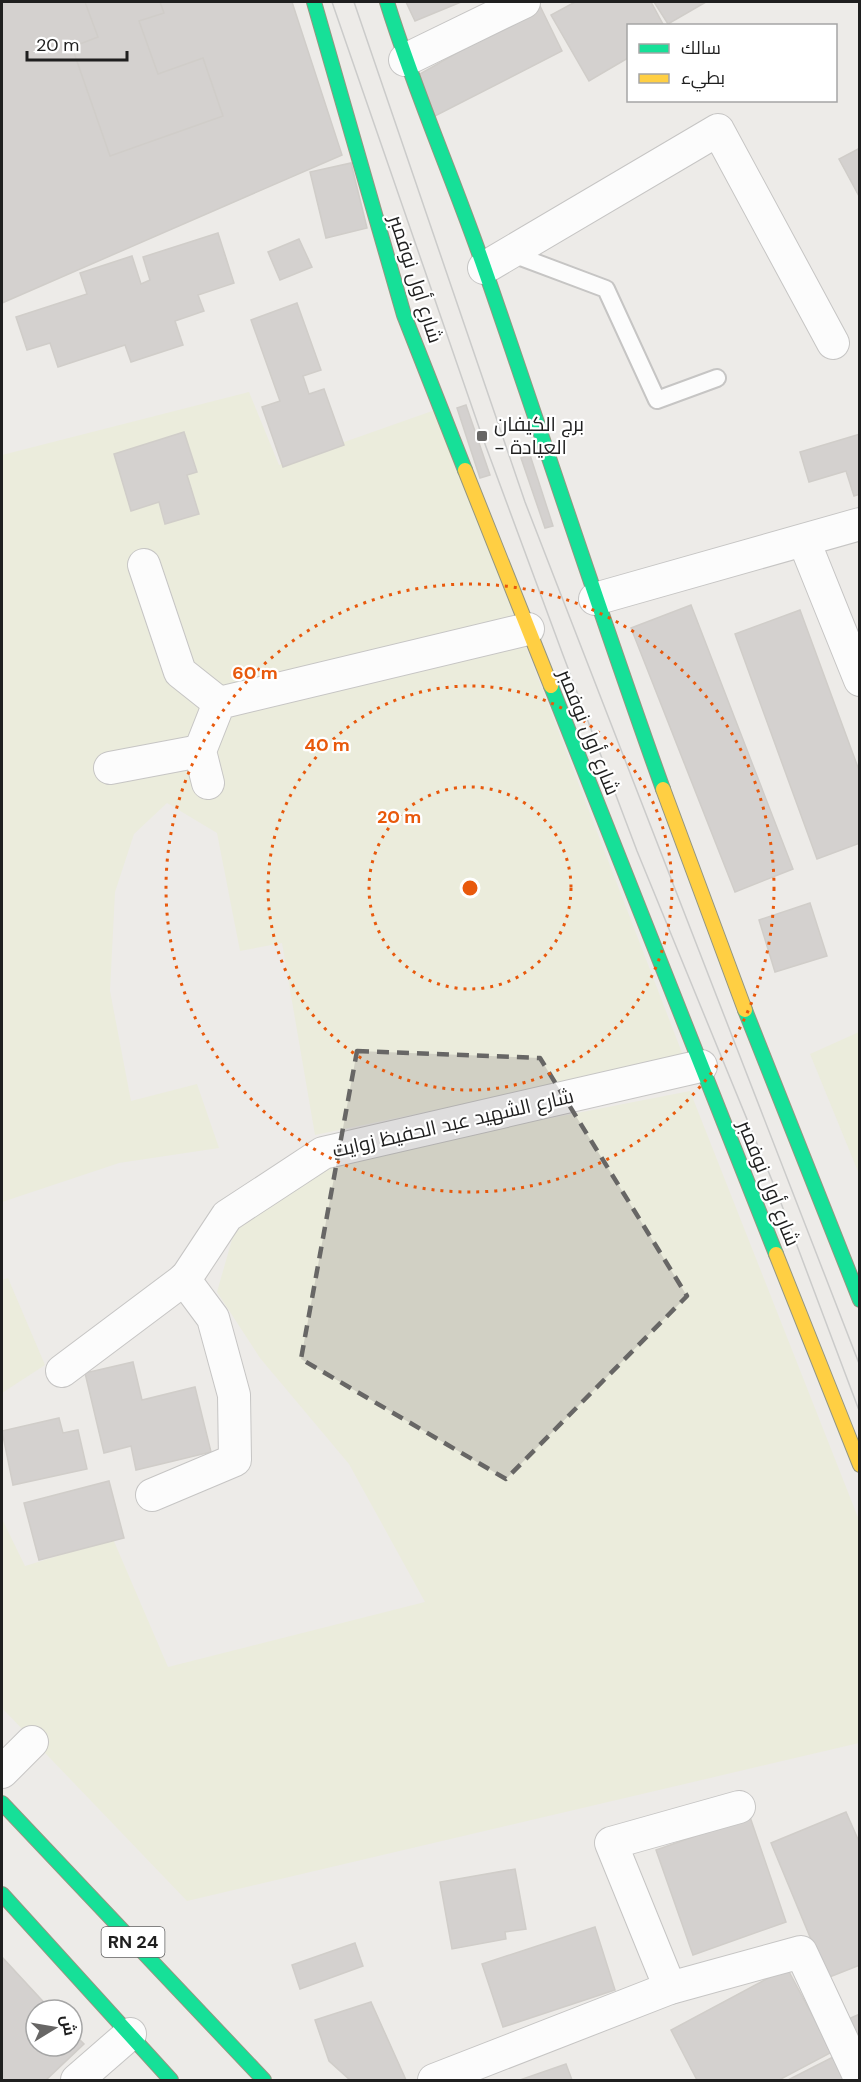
<svg xmlns="http://www.w3.org/2000/svg" width="861" height="2082" font-family="'DM Sans',Cairo,sans-serif">
	<rect width="100%" height="100%" fill="#edebe8"/>
	<g fill="#ebecdc">
		<polygon points="249,392 279,465 435,410 684,1058 315,1135 282,943 240,951 217,833 167,803 134,834 115,892 110,991 131,1101 197,1084 219,1148 119,1163 2,1202 2,455"/>
		<polygon points="859,1032 859,1174 810,1054"/>
		<polygon points="690,1091 859,1520 859,1743 187,1901 2,1708 2,1519 25,1566 113,1539 168,1667 425,1602 349,1464 260,1358 217,1292 235,1229 330,1161"/>
		<polygon points="8,1278 45,1365 2,1393 2,1280"/>
	</g>
	<g fill="#d4d1cf" stroke="#d0cdc9" stroke-width="1.5">
		<polygon points="2,2 292,2 342,155 2,303"/>
		<polygon points="85,2 160,2 164,13 139,21 158,74 203,58 223,116 110,156 72,47 98,37"/>
		<polygon points="406,2 461,2 415,21"/>
		<polygon points="575,2 651,2 664,26 628,26 628,58 589,81 551,15"/>
		<polygon points="654,2 706,2 668,24"/>
		<polygon points="540,6 562,51 435,116 418,75"/>
		<polygon points="860,148 860,198 839,159"/>
		<polygon points="351,163 367,228 326,238 310,172"/>
		<polygon points="218,233 234,283 198,295 204,311 175,321 183,345 131,362 125,345 58,367 50,343 27,350 16,317 87,294 80,273 132,256 141,284 150,280 143,257"/>
		<polygon points="299,239 312,267 280,280 268,252"/>
		<polygon points="297,303 321,370 303,376 309,394 324,389 344,445 283,467 262,407 280,401 251,320"/>
		<polygon points="466,405 490,475 480,478 457,408"/>
		<polygon points="184,432 197,472 187,475 199,514 165,524 159,502 131,511 114,454"/>
		<polygon points="860,434 860,494 854,496 846,471 809,482 800,452"/>
		<polygon points="530,455 553,526 545,528 521,458"/>
		<polygon points="691,605 793,869 735,892 631,628"/>
		<polygon points="800,610 860,773 860,843 817,859 735,634"/>
		<polygon points="810,903 827,956 775,972 759,920"/>
		<polygon points="133,1362 142,1400 195,1387 211,1452 136,1470 131,1446 104,1453 85,1373"/>
		<polygon points="59,1418 63,1433 78,1430 87,1469 13,1485 2,1431"/>
		<polygon points="109,1481 124,1538 39,1560 24,1503"/>
		<polygon points="846,1812 860,1844 860,1965 827,1978 771,1843"/>
		<polygon points="750,1817 786,1922 693,1955 656,1850"/>
		<polygon points="515,1869 526,1929 505,1932 506,1939 452,1949 440,1882"/>
		<polygon points="595,1927 615,1990 503,2027 482,1964"/>
		<polygon points="355,1943 363,1966 300,1989 292,1965"/>
		<polygon points="2,1957 51,2010 36,2010 36,2046 72,2046 72,2032 84,2044 46,2080 2,2080"/>
		<polygon points="787,1968 832,2052 779,2080 697,2080 671,2030"/>
		<polygon points="371,2002 406,2080 350,2080 329,2061 315,2020"/>
		<polygon points="860,2014 860,2058 844,2021"/>
		<polygon points="833,2057 844,2080 788,2080"/>
		<polygon points="566,2064 572,2080 520,2080"/>
	</g>
	<g fill="none" stroke-linecap="round" stroke-linejoin="round">
		<defs>
			<polyline id="lane" points="510,253 606,289 657,400 717,378"/>
			<g id="street">
				<polyline points="405,60 524,2"/>
				<polyline points="484,268 718,130 833,343"/>
				<polyline points="804,541 860,680"/>
				<polyline points="144,565 180,672 219,703"/>
				<polyline points="595,599 860,524"/>
				<polyline points="110,768 200,751"/>
				<polyline points="208,783 200,751 219,703 528,629"/>
				<polyline points="62,1371 186,1278 227,1216 323,1153 701,1066"/>
				<polyline points="152,1495 235,1460 234,1395 213,1318 184,1279"/>
				<polyline points="2,1772 32,1742"/>
				<polyline points="670,1988 611,1843 739,1807"/>
				<polyline points="77,2080 130,2034"/>
				<polyline points="434,2080 670,1988 801,1952 860,2078"/>
			</g>
			<g id="fast">
				<polyline points="314,2 404,315 465,470"/>
				<path d="M387,2c28,91 67,178 98,268 60,173 116,347 178,519"/>
				<polyline points="551,686 776,1254"/>
				<polyline points="745,1010 860,1300"/>
				<polyline points="2,1803 264,2080"/>
				<polyline points="2,1894 171,2080"/>
			</g>
			<g id="slow">
				<polyline points="465,470 551,686"/>
				<polyline points="663,789 745,1010"/>
				<polyline points="776,1254 860,1465"/>
			</g>
		</defs>
		<use href="#lane" stroke="#c6c5c4" stroke-width="20"/>
		<use href="#street" stroke="#c6c5c4" stroke-width="34"/>
		<use href="#fast" stroke="#949681" stroke-width="16"/>
		<use href="#slow" stroke="#949681" stroke-width="16"/>
		<use href="#lane" stroke="#fcfcfc" stroke-width="16"/>
		<use href="#street" stroke="#fcfcfc" stroke-width="32"/>
		<use href="#fast" stroke="#16e098" stroke-width="14"/>
		<use href="#slow" stroke="#ffcf43" stroke-width="14"/>
		<g stroke="#cbcbca" stroke-width="1.5">
			<polyline points="332,2 482,436 563,655 637,851 778,1195 860,1413"/>
			<polyline points="354,2 525,502 860,1366"/>
		</g>
	</g>
	<path fill="#676665" fill-opacity="0.2" stroke="#676665" stroke-width="4.5" stroke-dasharray="12 8" stroke-linejoin="round" d="M357,1051l183,7 147,238 -181,183 -205,-120z"/>
	<g fill="none" stroke="#e8590c" stroke-width="3" stroke-dasharray="3 6">
		<circle cx="470" cy="888" r="101"/>
		<circle cx="470" cy="888" r="202"/>
		<circle cx="470" cy="888" r="304"/>
	</g>
	<rect fill="#676665" stroke="#fff" stroke-width="2" x="476" y="430" width="12" height="12" rx="3"/>
	<g text-anchor="middle" dominant-baseline="central" stroke-width="4.5" stroke-linejoin="round" paint-order="stroke">
		<rect fill="#fff" stroke="#626262" stroke-width="1.5" x="101.5" y="1927" width="63" height="30" rx="4.5"/>
		<g font-size="18" font-weight="bold" fill="#1f1f1f">
			<text x="133" y="1942">RN 24</text>
		</g>
		<g font-size="20" fill="#1f1f1f" stroke="#fff">
			<text transform="translate(416 279) rotate(72)">شارع أول نوفمبر</text>
			<text transform="translate(589 732) rotate(68)">شارع أول نوفمبر</text>
			<text transform="translate(453 1123) rotate(-13)">شارع الشهيد عبد الحفيظ زوايت</text>
			<text transform="translate(769 1183) rotate(68)">شارع أول نوفمبر</text>
		</g>
		<g font-size="20" fill="#1f1f1f" stroke="#fff" text-anchor="start">
			<text x="494" y="424">برج الكيفان<tspan x="494" dy="23">- العيادة</tspan></text>
		</g>
	</g>
	<circle cx="470" cy="888" r="9" fill="#e8590c" stroke="#fff" stroke-width="3"/>
	<g font-size="18" text-anchor="middle" font-weight="bold" fill="#e8590c" stroke="#fff" stroke-width="4.5" stroke-linejoin="round" paint-order="stroke">
		<text x="255" y="679">60 m</text>
		<text x="327" y="751">40 m</text>
		<text x="399" y="823">20 m</text>
	</g>
	<rect width="861" height="2082" fill="none" stroke="#1f1f1f" stroke-width="6"/>
	<rect x="627" y="24" width="210" height="78" fill="#ffffff" stroke="#a5a5a5" stroke-width="1.5"/>
	<rect x="639" y="44" width="30" height="9" fill="#16e098" stroke="#a5a5a5" stroke-width="1.5"/>
	<text x="681" y="54" font-size="18" fill="#1f1f1f">سالك</text>
	<rect x="639" y="74" width="30" height="9" fill="#ffcf43" stroke="#a5a5a5" stroke-width="1.5"/>
	<text x="681" y="84" font-size="18" fill="#1f1f1f">بطيء</text>
	<g transform="translate(54 2028) rotate(79)"><circle r="28" fill="#ffffff" stroke="#a5a5a5" stroke-width="1.5"/>
	<path d="M0-4.5L10 22L0 15L-10 22Z" fill="#676665"/>
	<text y="-9" font-size="16" font-weight="bold" text-anchor="middle" fill="#1f1f1f">ش</text>
	</g>
	<path d="M27 51v9h100v-9" fill="none" stroke="#1f1f1f" stroke-width="3"/>
	<text x="36" y="51" font-size="18" fill="#1f1f1f" stroke="#ffffff" stroke-width="4.5" paint-order="stroke">20 m</text>
</svg>
